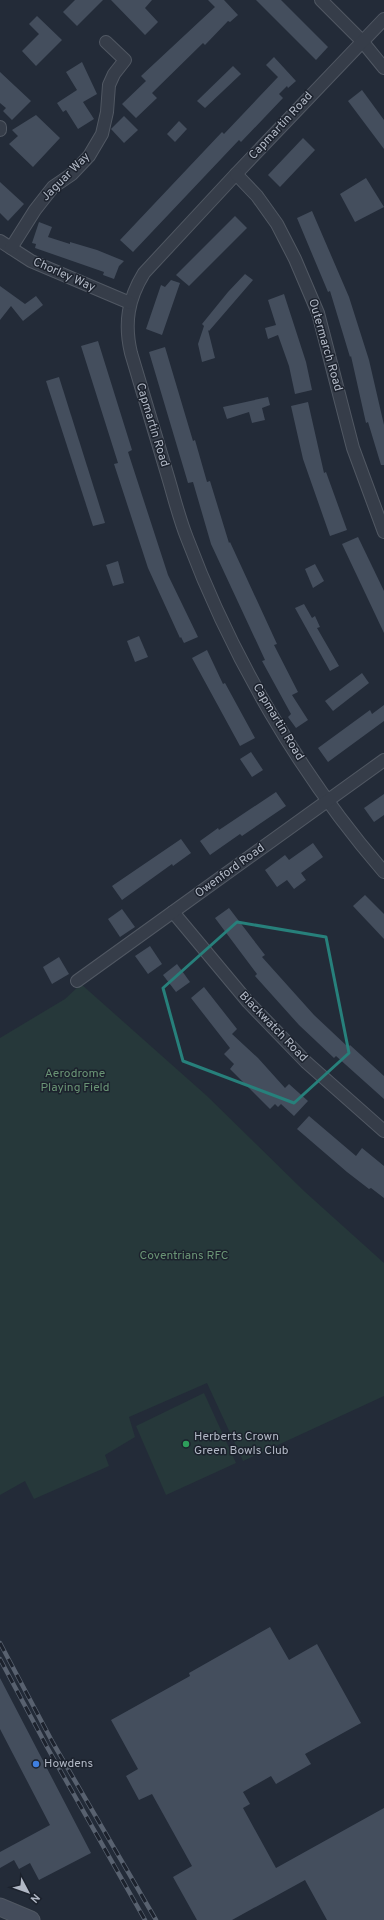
<svg xmlns="http://www.w3.org/2000/svg" width="384" height="1920" font-family="Overpass,sans-serif">
	<rect width="100%" height="100%" fill="#232b38"/>
	<g fill="#26383a">
		<polygon points="81,984 207,1096 304,1191 384,1263 384,1396 243,1461 207,1383 129,1417 135,1437 105,1455 109,1466 34,1499 25,1481 0,1495 0,1038 65,999"/>
		<polygon points="204,1393 236,1463 166,1495 136,1426"/>
	</g>
	<g fill="#444e5d">
		<polygon points="75,0 103,0 77,26 63,12"/>
		<polygon points="111,0 152,0 145,8 158,22 145,35"/>
		<polygon points="208,0 224,0 238,15 230,22 228,21 205,45 203,43 152,93 157,98 136,118 122,104 146,81 141,76 215,7"/>
		<polygon points="256,0 281,0 328,47 316,60"/>
		<polygon points="37,16 62,40 36,66 22,51 39,34 29,24"/>
		<polygon points="274,57 296,81 288,88 287,86 279,94 283,98 241,142 239,140 133,252 120,240 222,132 224,134 278,77 266,65"/>
		<polygon points="82,62 97,94 83,102 94,119 78,129 66,110 63,112 57,103 77,90 66,72"/>
		<polygon points="233,66 241,74 205,108 197,101"/>
		<polygon points="0,72 31,101 12,120 3,111 6,108 0,103"/>
		<polygon points="362,90 384,120 384,149 348,101"/>
		<polygon points="36,115 60,138 33,167 9,144 18,136 12,130"/>
		<polygon points="124,116 138,130 124,143 111,129"/>
		<polygon points="179,121 187,129 175,142 167,134"/>
		<polygon points="303,138 315,150 280,187 268,175"/>
		<polygon points="366,178 384,207 355,222 340,194"/>
		<polygon points="0,182 24,204 8,221 0,213"/>
		<polygon points="312,211 349,297 369,360 384,425 384,465 381,465 368,422 366,423 351,356 350,357 330,291 328,292 297,218"/>
		<polygon points="235,216 247,228 189,286 176,275"/>
		<polygon points="39,222 52,227 48,237 70,244 70,242 97,250 124,261 119,266 114,279 103,275 104,272 35,248 36,244 32,243"/>
		<polygon points="245,274 253,280 209,331 208,330 215,358 202,362 198,344 204,326 202,324 228,292"/>
		<polygon points="171,280 180,283 162,335 146,329 161,285 165,287"/>
		<polygon points="0,286 25,304 36,296 43,305 23,321 11,306 0,320"/>
		<polygon points="284,294 306,362 312,390 295,394 289,366 278,335 268,339 265,328 276,325 268,300"/>
		<polygon points="98,341 132,450 128,452 168,575 198,637 184,643 181,637 180,638 148,568 114,464 118,463 81,346"/>
		<polygon points="165,347 193,441 195,440 207,482 210,481 229,543 230,542 277,644 274,645 298,692 292,695 308,720 296,728 288,717 291,714 262,661 265,660 211,544 193,482 188,483 149,352"/>
		<polygon points="59,377 105,523 93,526 46,381"/>
		<polygon points="268,397 270,405 262,408 265,420 252,423 249,412 227,419 223,407"/>
		<polygon points="308,402 324,473 326,472 347,530 330,536 303,459 291,406"/>
		<polygon points="358,537 384,591 384,633 342,544"/>
		<polygon points="118,561 124,583 113,586 106,565"/>
		<polygon points="315,564 324,581 313,588 305,569"/>
		<polygon points="304,604 312,618 315,616 320,627 317,628 339,666 330,671 295,608"/>
		<polygon points="139,636 148,657 135,662 127,641"/>
		<polygon points="207,650 223,684 225,683 255,738 240,746 192,658"/>
		<polygon points="362,673 369,683 333,711 325,701"/>
		<polygon points="384,705 384,721 328,762 318,748 370,710 372,714"/>
		<polygon points="251,752 263,770 252,777 240,759"/>
		<polygon points="276,792 286,806 242,836 240,834 210,855 200,841 218,828 219,830"/>
		<polygon points="384,794 384,815 374,822 364,808"/>
		<polygon points="181,839 191,853 173,866 172,864 122,900 112,886"/>
		<polygon points="313,843 323,857 301,873 306,880 294,889 287,880 277,887 265,870 285,855 289,860"/>
		<polygon points="365,895 384,914 384,939 353,906"/>
		<polygon points="229,908 265,955 262,957 314,1015 348,1047 350,1045 384,1076 384,1099 336,1056 334,1058 299,1025 255,976 257,974 215,918"/>
		<polygon points="122,909 135,927 120,937 108,919"/>
		<polygon points="150,946 162,964 148,974 135,956"/>
		<polygon points="59,957 69,974 52,984 43,967"/>
		<polygon points="177,964 190,982 176,992 163,975"/>
		<polygon points="204,987 237,1029 232,1034 258,1058 285,1088 289,1084 308,1101 294,1116 281,1104 278,1107 275,1104 270,1109 230,1069 234,1064 224,1054 230,1048 191,998"/>
		<polygon points="309,1116 356,1156 362,1148 384,1166 384,1198 371,1188 369,1189 347,1172 297,1129"/>
		<polygon points="270,1627 289,1660 317,1644 361,1723 305,1754 311,1764 276,1784 271,1776 243,1792 250,1804 243,1808 276,1868 384,1808 384,1920 327,1920 305,1880 232,1920 197,1920 173,1877 192,1866 152,1794 139,1800 126,1776 138,1769 111,1720 190,1676 189,1673"/>
		<polygon points="0,1678 91,1853 39,1880 30,1863 19,1869 14,1860 0,1868 0,1852 50,1825 0,1729"/>
	</g>
	<g fill="none" stroke-linecap="round" stroke-linejoin="round">
		<defs>
			<g id="minor">
				<polyline points="321,0 362,41 384,68"/>
				<path d="M384,19l-148,155 -92,99c-16,26 -20,50 -13,80 12,41 25,83 37,124 6,20 11,41 19,61 45,120 113,237 197,334"/>
				<polyline points="0,127 0,130"/>
				<polyline points="236,174 257,196 277,224 295,259 318,313 353,448 384,532"/>
				<polyline points="0,241 31,261 130,303"/>
				<polyline points="11,248 35,210 53,187 72,174 89,156 102,134 107,112 109,85 114,74 125,60 106,42"/>
				<polyline points="173,912 248,1002 306,1062 384,1131"/>
				<polyline points="77,981 384,760"/>
			</g>
			<polyline id="secondary" points="0,1907 31,1920"/>
		</defs>
		<use href="#minor" stroke="#515863" stroke-width="14"/>
		<use href="#secondary" stroke="#515863" stroke-width="19"/>
		<use href="#minor" stroke="#363d49" stroke-width="12"/>
		<use href="#secondary" stroke="#444c5b" stroke-width="17"/>
		<defs>
			<g id="rail">
				<polyline points="0,1643 53,1743 156,1920"/>
				<polyline points="0,1659 47,1747 145,1920"/>
			</g>
		</defs>
		<use href="#rail" stroke="#58616f" stroke-width="4.5"/>
		<use href="#rail" stroke="#1c222d" stroke-width="3" stroke-dasharray="9" stroke-linecap="butt"/>
	</g>
	<path fill="none" stroke="#27807b" stroke-width="3" stroke-linejoin="round" d="M237,922l89,15 23,116 -55,50 -111,-42 -20,-73z"/>
	<circle fill="#2e9e5b" stroke="#1c222d" stroke-width="1.5" cx="186" cy="1444" r="4"/>
	<circle fill="#3f7fe0" stroke="#1c222d" stroke-width="1.5" cx="36" cy="1764" r="4"/>
	<g text-anchor="middle" dominant-baseline="central" stroke-width="3" stroke-linejoin="round" paint-order="stroke">
		<g font-size="12" fill="#b1b8c5" stroke="#1c222d">
			<text transform="translate(281 126) rotate(-47)">Capmartin Road</text>
			<text transform="translate(66 177) rotate(-45)">Jaguar Way</text>
			<text transform="translate(64 275) rotate(24)">Chorley Way</text>
			<text transform="translate(325 345) rotate(74)">Outermarch Road</text>
			<text transform="translate(152 425) rotate(73)">Capmartin Road</text>
			<text transform="translate(278 722) rotate(59)">Capmartin Road</text>
			<text transform="translate(230 871) rotate(-36)">Owenford Road</text>
			<text transform="translate(273 1027) rotate(46)">Blackwatch Road</text>
		</g>
		<g font-size="12" fill="#6a9475" stroke="#1c222d">
			<text x="75" y="1074">Aerodrome<tspan x="75" dy="14">Playing Field</tspan></text>
			<text x="184" y="1256">Coventrians RFC</text>
		</g>
		<g font-size="12" fill="#b1b8c5" stroke="#1c222d" text-anchor="start">
			<text x="194" y="1437">Herberts Crown<tspan x="194" dy="14">Green Bowls Club</tspan></text>
			<text x="44" y="1764">Howdens</text>
		</g>
	</g>
	<g transform="translate(28 1892) rotate(131)" stroke="#1c222d" stroke-width="3" paint-order="stroke">
	<path d="M0-3L7 15L0 10L-7 15Z" fill="#b1b8c5"/>
	<text y="-6" font-size="11" font-weight="bold" text-anchor="middle" fill="#b1b8c5">N</text>
	</g>
</svg>
